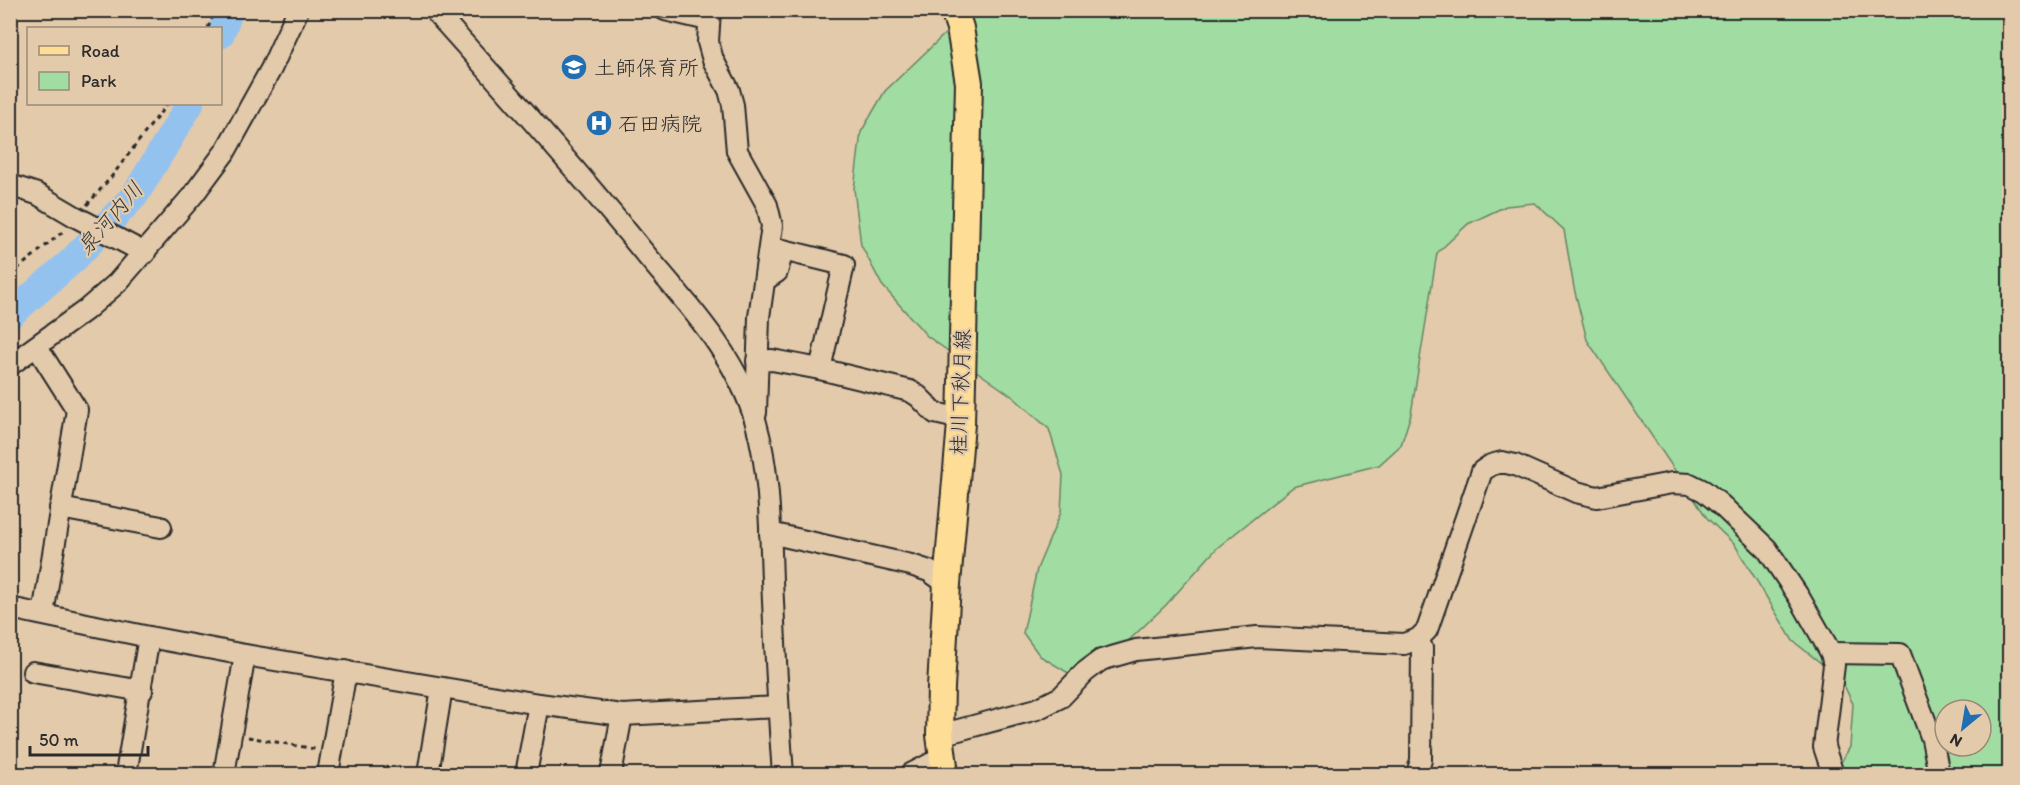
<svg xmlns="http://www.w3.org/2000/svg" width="2020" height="785" font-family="Itim,'Klee One',sans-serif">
	<rect width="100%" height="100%" fill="#e3caab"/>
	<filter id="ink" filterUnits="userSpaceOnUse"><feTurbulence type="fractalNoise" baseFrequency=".0167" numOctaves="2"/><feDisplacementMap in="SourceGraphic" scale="12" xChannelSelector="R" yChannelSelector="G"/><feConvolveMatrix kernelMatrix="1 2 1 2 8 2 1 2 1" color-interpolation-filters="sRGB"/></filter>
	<g filter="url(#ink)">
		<path fill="#a1dca2" stroke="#668466" stroke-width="1.5" fill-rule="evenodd" d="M969,11h1040v763h-175l16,-27 3,-43 -12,-25 -48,-38 -58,-96 -28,-27 -120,-178 -13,-52 -10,-58 -29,-27 -29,3 -38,18 -31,29 -26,161 -10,31 -22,20 -86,22 -76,61 -51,57 -64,61 -32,8 -30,-18 -17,-23 14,-64 24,-57 2,-37 -14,-46 -36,-32 -86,-61 -45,-51 -21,-40 -7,-56 7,-57 24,-41zM1945,710h36v36h-36z"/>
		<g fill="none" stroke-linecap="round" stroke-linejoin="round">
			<g stroke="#94c2ef" stroke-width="28">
				<polyline points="220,35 230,10"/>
				<polyline points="10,315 73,260 135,195 190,104"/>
			</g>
			<defs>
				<g id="minor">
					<path d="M434,10c71,79 141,158 208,240 44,53 95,105 114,173 14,50 14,105 16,157 3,65 6,130 11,194"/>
					<polyline points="665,10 708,20"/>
					<polyline points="710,10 708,42 713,60 729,90 733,105 737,151 767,205 772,226 759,317 756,413"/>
					<polyline points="10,185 37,194 76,217 145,253"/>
					<polyline points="37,347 77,410 43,614"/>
					<polyline points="757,361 772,360 820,369 844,265 783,250 777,272 768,278"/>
					<polyline points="10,365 86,310 117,283 193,195 225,152 271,69 298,10"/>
					<polyline points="820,369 910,391 918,396 935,413 961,419"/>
					<polyline points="60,508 161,527"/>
					<polyline points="770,533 911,565 929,571 947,584"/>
					<polyline points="10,608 149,637 245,655 539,704 622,715 778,707"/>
					<polyline points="1831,653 1900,654 1932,739 1939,774"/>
					<polyline points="33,672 142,691"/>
					<polyline points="940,735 1037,709 1061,697 1085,672 1101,660 1136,650 1257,637 1404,644 1418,639 1427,630 1482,471 1491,465 1502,462 1515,465 1576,492 1597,497 1672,483 1690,484 1704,491 1720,504 1767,549 1799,597 1831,653 1834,665 1824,747 1833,774"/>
					<polyline points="126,774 149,637"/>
					<polyline points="224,774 245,655"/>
					<polyline points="328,774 346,671"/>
					<polyline points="428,774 442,688"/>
					<polyline points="526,774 539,704"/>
					<polyline points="611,774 622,715"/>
					<polyline points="911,774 942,758"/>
					<polyline points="1417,774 1421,760 1422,648 1418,639"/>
				</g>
				<polyline id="major" points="945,774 940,735 941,687 947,584 961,424 969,83 960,28 954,10"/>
			</defs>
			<use href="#minor" stroke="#2b2b2b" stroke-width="24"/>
			<use href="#major" stroke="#2b2b2b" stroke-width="30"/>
			<g stroke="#2b2b2b" stroke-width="3" stroke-dasharray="4.5 4.5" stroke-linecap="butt">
				<polyline points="208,28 215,10"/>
				<polyline points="87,205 112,176 167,104"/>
				<polyline points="10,275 65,230"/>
				<polyline points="248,737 315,749"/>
			</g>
			<use href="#minor" stroke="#e3caab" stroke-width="20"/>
			<use href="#major" stroke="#fedd96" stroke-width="26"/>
		</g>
	</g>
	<defs>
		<symbol id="school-disc" viewBox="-11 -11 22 22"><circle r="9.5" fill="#1f6fb2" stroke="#e3caab"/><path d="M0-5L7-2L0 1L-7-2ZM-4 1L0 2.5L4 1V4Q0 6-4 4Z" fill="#fff"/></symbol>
		<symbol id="hospital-disc" viewBox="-11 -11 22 22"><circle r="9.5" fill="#1f6fb2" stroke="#e3caab"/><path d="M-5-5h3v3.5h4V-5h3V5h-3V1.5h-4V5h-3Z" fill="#fff"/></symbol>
	</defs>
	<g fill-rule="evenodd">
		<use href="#school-disc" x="559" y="52" width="30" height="30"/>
		<use href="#hospital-disc" x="584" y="108" width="30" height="30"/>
	</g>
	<g text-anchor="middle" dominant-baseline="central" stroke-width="4.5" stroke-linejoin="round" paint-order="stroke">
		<g font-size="21" fill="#2b2b2b" stroke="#e3caab" text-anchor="start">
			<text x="594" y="67">土師保育所</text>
			<text x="618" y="123">石田病院</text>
		</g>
		<g font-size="21" fill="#2b2b2b" stroke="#e3caab">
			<text transform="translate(960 392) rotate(-88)">桂川下秋月線</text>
		</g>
		<g font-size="22" font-style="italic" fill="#363a3f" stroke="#e3caab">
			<text transform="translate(110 218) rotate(-49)">泉河内川</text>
		</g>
	</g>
	<rect width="2020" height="785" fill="none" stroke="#e3caab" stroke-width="36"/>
	<rect x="18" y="18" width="1984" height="749" fill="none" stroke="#2b2b2b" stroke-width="2" filter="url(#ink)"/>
	<rect x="27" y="27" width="195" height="78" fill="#e3caab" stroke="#998a78" stroke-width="1.5"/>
	<rect x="39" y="46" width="30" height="9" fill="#fedd96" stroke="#998a78" stroke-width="1.5"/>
	<text x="81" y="57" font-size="18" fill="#2b2b2b">Road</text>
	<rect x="39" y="72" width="30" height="18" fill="#a1dca2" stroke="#998a78" stroke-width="1.5"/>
	<text x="81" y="87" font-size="18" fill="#2b2b2b">Park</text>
	<g transform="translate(1963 728) rotate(210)"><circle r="28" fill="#e3caab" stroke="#998a78" stroke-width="1.5"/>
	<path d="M0-4.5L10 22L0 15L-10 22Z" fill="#1f6fb2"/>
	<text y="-9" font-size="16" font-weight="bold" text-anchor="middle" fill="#2b2b2b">N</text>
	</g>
	<path d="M30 746v9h118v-9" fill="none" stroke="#2b2b2b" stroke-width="3"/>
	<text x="39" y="746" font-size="18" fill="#2b2b2b" stroke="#e3caab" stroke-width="4.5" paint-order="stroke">50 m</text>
</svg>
